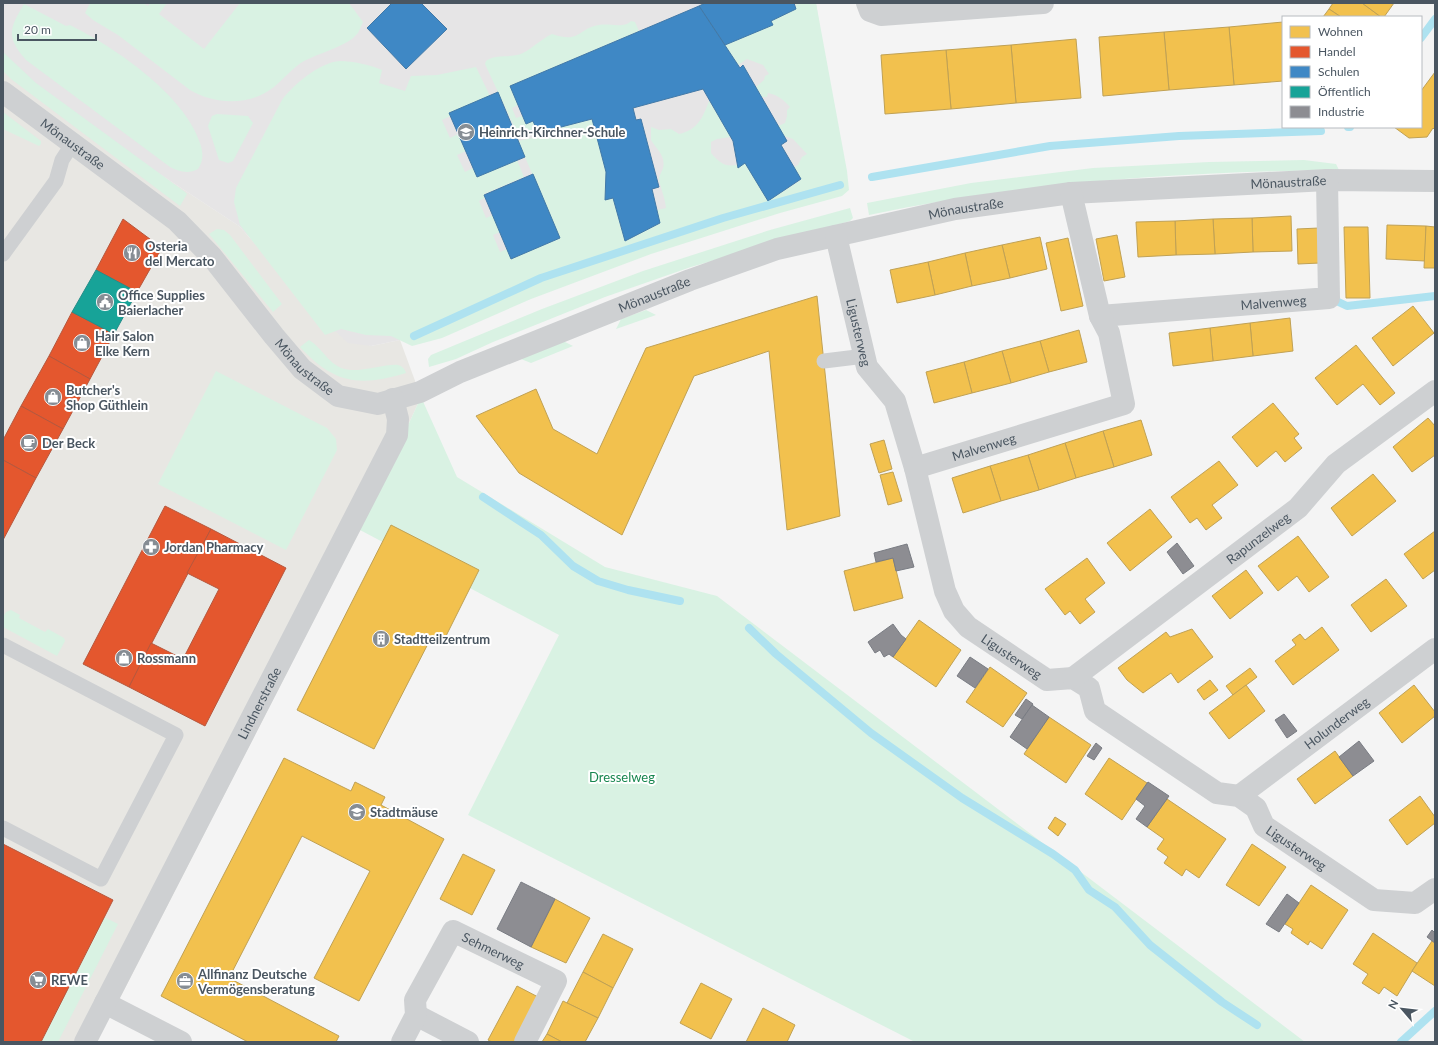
<svg xmlns="http://www.w3.org/2000/svg" width="1438" height="1045" font-family="Lato,sans-serif">
	<rect width="100%" height="100%" fill="#f4f4f4"/>
	<polygon fill="#e8e7e3" points="3,71 239,226 333,330 371,346 400,340 421,397 360,530 121,996 91,1042 3,1042"/>
	<polygon fill="#e6e5e6" points="3,3 816,3 845,192 579,270 400,340 371,346 348,343 334,330 239,226 3,71"/>
	<g fill="#d9f2e3">
		<path d="M90,3h53l5,3 2,-3h17l-8,11 45,35 36,-46h109l14,19 -5,11 -6,6c-15,10 -32,14 -48,22 -12,7 -20,18 -30,26 -24,19 -59,18 -84,3l-72,-55 -25,-15 -8,-7z"/>
		<path d="M796,3h20l31,168 2,19 -7,6 -62,17 -129,41 -120,45 -89,39 -30,8 -21,-10 -25,-1 -25,-6 -16,6 -85,-110 -6,-23 2,-14 46,-88c11,-15 38,-38 58,-39 13,0 31,4 42,9l-3,13 26,8 6,-15 26,-1 39,-8 14,29 -40,17 1,3 -9,4 8,18 8,-4 8,17 -9,4 8,17 8,-4 4,9 40,-17 7,17 -40,17 1,4 -6,3 7,17 7,-3 7,17 -7,3 7,17 7,-3 4,10 49,-21 -42,-97 35,-7 -1,-4 40,-11 14,53 -1,28 8,-2 12,43 35,-18 -3,-13 9,-2c-1,-10 -5,-19 -7,-28 0,-5 3,-8 4,-12 3,-13 -7,-19 -12,-28v-13l8,3 12,-1 8,5c19,-4 24,-17 30,-33l22,36 -14,2 -6,3v11c9,10 13,14 26,12l1,3 7,-5 23,38 33,-21 -7,-13 4,-2 4,-8 5,-3 -14,-15 -9,-3 -6,-10 7,-3 2,-7v-6l3,-3c-6,-7 -12,-12 -22,-14l-1,4h-5l-6,-10 8,-7 1,-4 4,-2 -6,-9 -16,-6 -9,6 -13,-20 47,-20 -1,-4 25,-12z"/>
		<path d="M24,4l42,22 4,-1c44,22 114,69 130,118 3,9 4,17 -2,26 -9,5 -19,3 -28,-2l-144,-107c-20,-23 -17,-31 -2,-56z"/>
		<path d="M631,21l4,1 4,9 -129,55 8,19 -6,3 4,10 6,-2 4,8 7,-3 4,9 -20,3 -32,-69 1,-3c11,-8 25,-2 37,-8 10,-5 18,-14 29,-19 29,10 26,-6 47,-9 11,-2 24,4 32,-4z"/>
		<polygon points="3,52 36,83 185,192 187,194 180,206 11,79 3,71"/>
		<polygon points="3,112 41,141 41,144 39,146 3,129"/>
		<polygon points="217,114 248,116 253,123 233,161 228,163 219,160 208,126 212,116"/>
		<path d="M1304,160l32,4 3,6c-158,2 -315,12 -470,45l-2,-12 104,-20 122,-15 116,-6z"/>
		<polygon points="850,208 853,218 850,221 691,267 605,297 493,342 456,359 429,367 428,359 431,355 542,309 643,271 770,230"/>
		<polygon points="217,229 224,230 230,235 282,304 273,312 209,234"/>
		<polygon points="646,310 656,315 616,329 621,319"/>
		<path d="M309,340c16,10 21,29 42,30 12,1 40,-7 47,-5 4,1 7,4 8,8 -46,14 -72,11 -106,-26z"/>
		<polygon points="563,341 573,346 531,363 521,359"/>
		<polygon points="216,371 327,428 336,439 337,450 286,550 158,484"/>
		<polygon points="421,397 457,477 605,567 717,596 1305,1042 915,1042 468,815 559,635 360,530"/>
		<polygon points="11,610 20,615 19,618 45,632 48,629 64,638 65,641 57,656 3,627 3,617 6,612"/>
		<polygon points="104,917 118,924 58,1042 41,1042"/>
	</g>
	<g fill="#f2c14e" stroke="#c0a154">
		<polygon points="1333,3 1362,3 1381,17 1341,17 1329,9"/>
		<polygon points="1362,3 1394,3 1384,17 1381,17"/>
		<polygon points="1329,9 1341,17 1323,17"/>
		<polygon points="1283,22 1283,81 1234,85 1229,27"/>
		<polygon points="1229,27 1234,85 1169,90 1164,32"/>
		<polygon points="1164,32 1169,90 1103,96 1099,37"/>
		<polygon points="1076,39 1081,98 1016,103 1011,45"/>
		<polygon points="1011,45 1016,103 951,109 946,50"/>
		<polygon points="946,50 951,109 885,114 881,55"/>
		<polygon points="1435,72 1435,130 1433,128 1427,137 1409,138 1394,127 1421,127 1421,91"/>
		<polygon points="1291,216 1292,251 1253,252 1252,218"/>
		<polygon points="1252,218 1253,252 1215,254 1213,219"/>
		<polygon points="1213,219 1215,254 1176,255 1175,221"/>
		<polygon points="1175,221 1176,255 1138,257 1136,222"/>
		<polygon points="1387,225 1426,226 1425,261 1386,259"/>
		<polygon points="1426,226 1435,227 1435,268 1424,268"/>
		<polygon points="1344,227 1368,227 1370,298 1346,298"/>
		<polygon points="1319,228 1320,263 1298,264 1297,229"/>
		<polygon points="1117,235 1125,277 1104,281 1096,239"/>
		<polygon points="1040,237 1047,269 1010,278 1002,245"/>
		<polygon points="1068,238 1083,306 1061,311 1046,243"/>
		<polygon points="1002,245 1010,278 972,286 965,253"/>
		<polygon points="965,253 972,286 935,295 928,262"/>
		<polygon points="928,262 935,295 897,303 890,270"/>
		<polygon points="817,296 840,516 787,530 769,351 694,376 622,535 519,473 476,416 536,389 553,429 597,454 646,348"/>
		<polygon points="1413,306 1434,333 1393,366 1372,338"/>
		<polygon points="1290,318 1293,351 1253,356 1250,323"/>
		<polygon points="1250,323 1253,356 1213,361 1210,328"/>
		<polygon points="1210,328 1213,361 1173,366 1169,333"/>
		<polygon points="1079,330 1087,362 1049,372 1040,341"/>
		<polygon points="1040,341 1049,372 1011,383 1002,351"/>
		<polygon points="1356,345 1395,393 1380,405 1363,384 1337,405 1315,378"/>
		<polygon points="1002,351 1011,383 972,393 964,362"/>
		<polygon points="964,362 972,393 934,403 926,372"/>
		<polygon points="1273,403 1299,434 1294,438 1302,448 1285,462 1276,451 1257,467 1232,437"/>
		<polygon points="1428,418 1435,426 1435,455 1412,472 1393,447"/>
		<polygon points="1141,420 1152,455 1114,467 1103,431"/>
		<polygon points="1103,431 1114,467 1076,478 1065,443"/>
		<polygon points="884,440 892,469 879,473 870,444"/>
		<polygon points="1065,443 1076,478 1039,490 1028,455"/>
		<polygon points="1028,455 1039,490 1001,501 990,466"/>
		<polygon points="1219,461 1238,485 1212,505 1222,518 1206,530 1197,518 1190,523 1171,497"/>
		<polygon points="990,466 1001,501 963,513 952,478"/>
		<polygon points="893,472 902,501 888,505 880,475"/>
		<polygon points="1373,474 1396,501 1352,536 1331,508"/>
		<polygon points="1150,509 1172,537 1130,571 1107,543"/>
		<polygon points="391,525 479,570 443,642 432,636 374,749 297,710"/>
		<polygon points="1435,531 1435,570 1423,579 1404,554"/>
		<polygon points="1298,536 1329,577 1309,592 1297,576 1278,591 1258,566"/>
		<polygon points="893,558 903,598 854,611 844,571"/>
		<polygon points="1087,558 1105,583 1085,599 1095,612 1080,624 1070,611 1065,615 1045,589"/>
		<polygon points="1246,570 1263,593 1230,619 1212,596"/>
		<polygon points="1386,579 1407,606 1371,632 1351,605"/>
		<polygon points="919,620 961,650 936,687 893,657"/>
		<polygon points="1322,627 1339,650 1293,685 1275,661 1296,645 1292,640 1300,634 1305,640"/>
		<polygon points="1192,629 1213,657 1178,683 1171,673 1143,693 1127,680 1118,668 1166,632 1170,637"/>
		<polygon points="990,667 1027,693 1003,727 966,702"/>
		<polygon points="1250,668 1257,677 1233,695 1226,686"/>
		<polygon points="1210,680 1218,690 1204,700 1197,690"/>
		<polygon points="1246,685 1265,711 1229,739 1209,713"/>
		<polygon points="1414,685 1435,712 1435,716 1402,743 1379,713"/>
		<polygon points="1049,717 1091,745 1066,783 1024,754"/>
		<polygon points="1335,751 1353,776 1315,804 1297,779"/>
		<polygon points="284,758 351,791 355,782 385,797 381,805 444,839 359,1001 314,978 370,871 302,836 229,978 339,1036 336,1042 248,1042 161,996"/>
		<polygon points="1109,758 1147,783 1122,820 1085,794"/>
		<polygon points="1420,796 1435,817 1435,823 1407,845 1389,820"/>
		<polygon points="1167,799 1226,839 1199,878 1186,869 1182,876 1164,863 1168,857 1157,849 1164,839 1147,827"/>
		<polygon points="1055,817 1066,824 1058,836 1048,828"/>
		<polygon points="1252,844 1286,867 1259,906 1226,885"/>
		<polygon points="463,854 495,870 472,915 440,899"/>
		<polygon points="1311,885 1348,910 1322,949 1310,941 1308,945 1291,933 1293,929 1285,924"/>
		<polygon points="555,899 590,918 566,963 531,947"/>
		<polygon points="1373,933 1417,963 1397,996 1384,987 1379,994 1362,983 1368,974 1353,964"/>
		<polygon points="603,934 633,949 613,988 583,972"/>
		<polygon points="1432,941 1435,943 1435,986 1412,971"/>
		<polygon points="583,972 613,988 598,1018 567,1003"/>
		<polygon points="701,983 732,999 711,1039 680,1023"/>
		<polygon points="517,986 540,998 516,1042 492,1042 488,1040"/>
		<polygon points="563,1001 598,1018 585,1042 562,1042 547,1034"/>
		<polygon points="763,1008 795,1025 787,1042 746,1042"/>
		<polygon points="547,1034 562,1042 542,1042"/>
	</g>
	<g fill="#e4572e" stroke="#b6573d">
		<polygon points="123,219 162,248 137,292 96,270"/>
		<polygon points="72,312 114,334 90,379 49,356"/>
		<polygon points="49,356 90,379 63,429 21,406"/>
		<polygon points="21,406 63,429 36,478 3,460 3,440"/>
		<polygon points="3,460 36,478 3,540"/>
		<polygon points="165,506 211,529 129,687 83,664"/>
		<polygon points="211,529 286,568 205,726 129,687 151,643 183,659 219,589 187,573"/>
		<polygon points="3,844 113,900 41,1042 3,1042"/>
	</g>
	<g fill="#3f88c5" stroke="#4279a7">
		<polygon points="392,3 421,3 447,29 406,69 367,28"/>
		<polygon points="705,3 794,3 796,9 771,21 773,25 725,45 699,6"/>
		<polygon points="699,6 740,68 743,65 787,141 781,145 801,179 768,201 745,163 738,168 733,141 703,89 633,108 636,120 641,119 659,187 652,189 660,223 625,241 613,198 605,200 606,172 592,119 538,133 533,121 526,124 510,86"/>
		<polygon points="498,92 525,157 477,177 449,113"/>
		<polygon points="533,174 560,238 511,259 484,195"/>
	</g>
	<polygon fill="#17a398" stroke="#268c88" points="96,270 137,292 114,334 72,312"/>
	<g fill="#8d8d92" stroke="#797c83">
		<polygon points="1177,543 1194,566 1183,574 1167,552"/>
		<polygon points="907,544 914,567 896,571 893,558 876,562 874,553"/>
		<polygon points="893,624 901,635 906,639 893,657 889,654 884,657 880,650 875,653 868,642"/>
		<polygon points="970,657 988,669 975,688 957,676"/>
		<polygon points="1026,699 1033,704 1022,719 1015,715"/>
		<polygon points="1032,705 1049,717 1027,749 1010,737"/>
		<polygon points="1284,714 1297,731 1287,738 1275,720"/>
		<polygon points="1359,741 1374,761 1353,776 1339,757"/>
		<polygon points="1096,743 1102,748 1094,760 1087,756"/>
		<polygon points="1148,782 1169,796 1147,827 1136,819 1145,806 1136,799"/>
		<polygon points="521,882 555,899 531,947 497,929"/>
		<polygon points="1287,894 1299,903 1279,932 1266,924"/>
		<polygon points="1432,930 1435,933 1435,943 1427,937"/>
	</g>
	<g fill="none" stroke-linecap="round" stroke-linejoin="round">
		<g stroke="#aee2f0" stroke-width="8">
			<polyline points="1421,38 1435,19"/>
			<polyline points="1348,127 1350,127"/>
			<polyline points="872,177 1050,146 1179,136 1321,131"/>
			<polyline points="1330,298 1347,306 1435,296"/>
			<polyline points="414,336 541,278 723,218 840,185"/>
			<polyline points="483,497 541,535 573,566 598,581 628,590 680,601"/>
			<polyline points="749,628 776,654 871,733 962,798 1053,854 1075,870 1089,890 1115,907 1150,945 1222,1002 1257,1025"/>
			<polyline points="1401,1042 1435,1011"/>
		</g>
		<g stroke="#ced0d2" stroke-width="15">
			<polyline points="3,254 56,181 62,160 73,143"/>
			<polyline points="824,361 865,356"/>
			<polyline points="3,645 176,735 101,879 3,828"/>
		</g>
		<g stroke="#ced0d2" stroke-width="22">
			<polyline points="867,3 870,11 881,15 1043,3"/>
			<path id="s1" d="M3,92l174,129 35,36 62,79 28,33 36,27 40,8 42,-12 40,-20 230,-92 87,-31 178,-40 116,-16 256,-13 108,1"/>
			<path id="s2" d="M836,236l31,131 28,34 20,67 30,123 9,20 14,16 79,53 26,-2 16,10 6,23 122,82 22,3 17,12 8,18 110,74 41,3 20,-14"/>
			<path id="s3" d="M1100,316l229,-18 -2,-118"/>
			<path id="s4" d="M915,468l209,-64 -15,-71 -9,-17 -29,-123"/>
			<path id="s5" d="M1073,678l225,-170 38,-44 99,-73"/>
			<path id="s6" d="M1239,796l196,-147"/>
			<polyline points="105,1003 181,1042"/>
			<polyline points="416,1015 468,1042"/>
			<path id="s7" d="M85,1042l312,-607 1,-16 -5,-20"/>
			<path id="s8" d="M402,1042l14,-27 -1,-15 38,-69 103,50 -31,61"/>
		</g>
	</g>
	<defs>
		<symbol id="school-disc" viewBox="-11 -11 22 22"><circle r="9.5" fill="#868d94" stroke="#fff"/><path d="M0-5L7-2L0 1L-7-2ZM-4 1L0 2.5L4 1V4Q0 6-4 4Z" fill="#fff"/></symbol>
		<symbol id="restaurant-disc" viewBox="-11 -11 22 22"><circle r="9.5" fill="#868d94" stroke="#fff"/><path d="M-5-6h1v4h1v-4h1v4h1v-4h1v5L-1.5 .5V6h-2V.5L-5-1ZM5-6V6H3V1.5H1.5Q1.5-4 5-6Z" fill="#fff"/></symbol>
		<symbol id="civic-disc" viewBox="-11 -11 22 22"><circle r="9.5" fill="#868d94" stroke="#fff"/><path d="M-.6-6.5H3V-4.5H.6V-3L4-1V1h2V6H-6V1h2V-1L-.6-3ZM-1.2 2.5V6h2.4V2.5Z" fill="#fff"/></symbol>
		<symbol id="shop-disc" viewBox="-11 -11 22 22"><circle r="9.5" fill="#868d94" stroke="#fff"/><path d="M-5-2.5h2.3a2.7 3.5 0 0 1 5.4 0H5L5.5 6h-11ZM-1.5-2.5h3a1.5 2.3 0 0 0-3 0Z" fill="#fff"/></symbol>
		<symbol id="cafe-disc" viewBox="-11 -11 22 22"><circle r="9.5" fill="#868d94" stroke="#fff"/><path d="M-5.5-4.5H6V0H3Q3 3.5 0 3.5H-2.5Q-5.5 3.5-5.5 0ZM3-3.2v2h1.7v-2ZM-6 4.5H4V6H-6Z" fill="#fff"/></symbol>
		<symbol id="pharmacy-disc" viewBox="-11 -11 22 22"><circle r="9.5" fill="#868d94" stroke="#fff"/><path d="M-2-6h4v4h4v4h-4v4h-4v-4h-4v-4h4Z" fill="#fff"/></symbol>
		<symbol id="building-disc" viewBox="-11 -11 22 22"><circle r="9.5" fill="#868d94" stroke="#fff"/><path d="M-4-6H4V6H1V3H-1V6H-4ZM-2.5-4.3h1.7v1.8h-1.7ZM.8-4.3h1.7v1.8H.8ZM-2.5-1h1.7V.8h-1.7ZM.8-1h1.7V.8H.8Z" fill="#fff"/></symbol>
		<symbol id="supermarket-disc" viewBox="-11 -11 22 22"><circle r="9.5" fill="#868d94" stroke="#fff"/><path d="M-6-5.5h2.5l.6 2H6L4.5 2H-2.5L-4.4-4H-6ZM-1.5 3.2a1.3 1.3 0 1 0 .1 0ZM3 3.2a1.3 1.3 0 1 0 .1 0Z" fill="#fff"/></symbol>
		<symbol id="office-disc" viewBox="-11 -11 22 22"><circle r="9.5" fill="#868d94" stroke="#fff"/><path d="M-6-3h4V-5.5h4V-3h4V5H-6ZM-1-4.5V-3h2v-1.5ZM-6 0V1H6V0Z" fill="#fff"/></symbol>
	</defs>
	<g fill-rule="evenodd">
		<use href="#school-disc" x="456" y="122" width="20" height="20"/>
		<use href="#restaurant-disc" x="122" y="243" width="20" height="20"/>
		<use href="#civic-disc" x="95" y="292" width="20" height="20"/>
		<use href="#shop-disc" x="72" y="333" width="20" height="20"/>
		<use href="#shop-disc" x="43" y="387" width="20" height="20"/>
		<use href="#cafe-disc" x="19" y="433" width="20" height="20"/>
		<use href="#pharmacy-disc" x="141" y="537" width="20" height="20"/>
		<use href="#building-disc" x="371" y="629" width="20" height="20"/>
		<use href="#shop-disc" x="114" y="648" width="20" height="20"/>
		<use href="#school-disc" x="347" y="802" width="20" height="20"/>
		<use href="#supermarket-disc" x="28" y="970" width="20" height="20"/>
		<use href="#office-disc" x="175" y="971" width="20" height="20"/>
	</g>
	<g text-anchor="middle" dominant-baseline="central" stroke-width="4" stroke-linejoin="round" paint-order="stroke">
		<g font-size="13" font-weight="bold" fill="#4a5661" stroke="#fff" text-anchor="start">
			<text x="479" y="132">Heinrich-Kirchner-Schule</text>
			<text x="145" y="246">Osteria<tspan x="145" dy="15">del Mercato</tspan></text>
			<text x="118" y="295">Office Supplies<tspan x="118" dy="15">Baierlacher</tspan></text>
			<text x="95" y="336">Hair Salon<tspan x="95" dy="15">Elke Kern</tspan></text>
			<text x="66" y="390">Butcher's<tspan x="66" dy="15">Shop Güthlein</tspan></text>
			<text x="42" y="443">Der Beck</text>
			<text x="164" y="547">Jordan Pharmacy</text>
			<text x="394" y="639">Stadtteilzentrum</text>
			<text x="137" y="658">Rossmann</text>
			<text x="370" y="812">Stadtmäuse</text>
			<text x="198" y="974">Allfinanz Deutsche<tspan x="198" dy="15">Vermögensberatung</tspan></text>
			<text x="51" y="980">REWE</text>
		</g>
		<g font-size="13" fill="#4a5661" stroke="#fff">
			<text stroke="none"><textPath href="#s1" startOffset="87">Mönaustraße</textPath></text>
			<text stroke="none"><textPath href="#s1" startOffset="1442">Mönaustraße</textPath></text>
			<text stroke="none"><textPath href="#s1" startOffset="1118">Mönaustraße</textPath></text>
			<text stroke="none"><textPath href="#s1" startOffset="794">Mönaustraße</textPath></text>
			<text stroke="none"><textPath href="#s3" startOffset="174">Malvenweg</textPath></text>
			<text stroke="none"><textPath href="#s2" startOffset="99">Ligusterweg</textPath></text>
			<text stroke="none"><textPath href="#s1" startOffset="411">Mönaustraße</textPath></text>
			<text stroke="none"><textPath href="#s4" startOffset="72">Malvenweg</textPath></text>
			<text stroke="none"><textPath href="#s5" startOffset="232">Rapunzelweg</textPath></text>
			<text stroke="none"><textPath href="#s2" startOffset="471">Ligusterweg</textPath></text>
			<text stroke="none"><textPath href="#s7" startOffset="381">Lindnerstraße</textPath></text>
			<text stroke="none"><textPath href="#s6" startOffset="122">Holunderweg</textPath></text>
			<text stroke="none"><textPath href="#s2" startOffset="831">Ligusterweg</textPath></text>
			<text stroke="none"><textPath href="#s8" startOffset="169">Sehmerweg</textPath></text>
		</g>
		<g font-size="13" fill="#17864f" stroke="#fff">
			<text x="622" y="777">Dresselweg</text>
		</g>
	</g>
	<rect width="1438" height="1045" fill="none" stroke="#4a5661" stroke-width="8"/>
	<rect x="1282" y="16" width="140" height="112" fill="#ffffff" stroke="#b7bbc0"/>
	<rect x="1290" y="26" width="20" height="12" fill="#f2c14e" stroke="#b7bbc0"/>
	<text x="1318" y="36" font-size="12" fill="#4a5661">Wohnen</text>
	<rect x="1290" y="46" width="20" height="12" fill="#e4572e" stroke="#b7bbc0"/>
	<text x="1318" y="56" font-size="12" fill="#4a5661">Handel</text>
	<rect x="1290" y="66" width="20" height="12" fill="#3f88c5" stroke="#b7bbc0"/>
	<text x="1318" y="76" font-size="12" fill="#4a5661">Schulen</text>
	<rect x="1290" y="86" width="20" height="12" fill="#17a398" stroke="#b7bbc0"/>
	<text x="1318" y="96" font-size="12" fill="#4a5661">Öffentlich</text>
	<rect x="1290" y="106" width="20" height="12" fill="#8d8d92" stroke="#b7bbc0"/>
	<text x="1318" y="116" font-size="12" fill="#4a5661">Industrie</text>
	<g transform="translate(1402 1009) rotate(298)" stroke="#ffffff" stroke-width="3" paint-order="stroke">
	<path d="M0-3L7 15L0 10L-7 15Z" fill="#4a5661"/>
	<text y="-6" font-size="11" font-weight="bold" text-anchor="middle" fill="#4a5661">N</text>
	</g>
	<path d="M18 34v6h78v-6" fill="none" stroke="#4a5661" stroke-width="2"/>
	<text x="24" y="34" font-size="12" fill="#4a5661" stroke="#ffffff" stroke-width="3" paint-order="stroke">20 m</text>
</svg>
